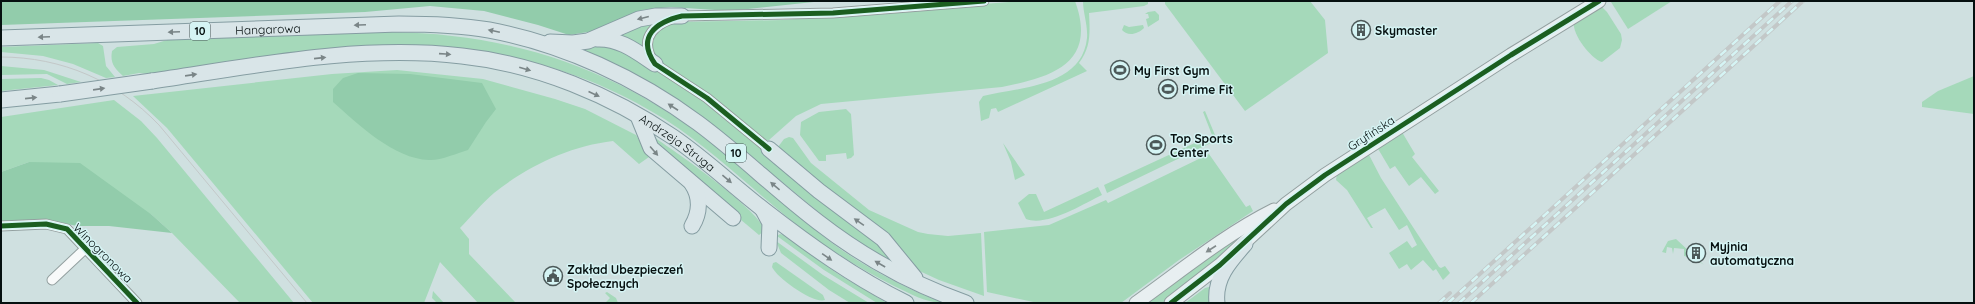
<svg xmlns="http://www.w3.org/2000/svg" width="1975" height="304" font-family="Quicksand,sans-serif">
	<rect width="100%" height="100%" fill="#cfe0e0"/>
	<g fill="#a5d9ba">
		<path d="M1021,1h54c23,63 -24,76 -73,86l-181,17 -25,12 -27,24h-5l-107,-79c-5,-13 -6,-18 0,-31l17,-8 109,-2z"/>
		<path d="M1083,1h65v3l-4,2 -55,7c1,20 2,34 -10,50l8,8 -89,41 -2,-4 -5,1 -2,9 -8,3 -2,-19 4,-6c37,-9 99,-9 104,-58 1,-13 -4,-25 -4,-37z"/>
		<polygon points="1165,1 1310,1 1325,20 1328,53 1245,111 1165,4"/>
		<polygon points="1672,1 1628,29 1611,2 1612,1"/>
		<path d="M1602,7l5,5 14,22 1,6 -2,8 -18,14c-11,-3 -30,-28 -28,-39z"/>
		<polygon points="1155,11 1159,15 1159,20 1148,27 1146,19 1149,18 1148,14 1145,14 1148,12"/>
		<polygon points="654,23 647,31 644,52 613,34"/>
		<path d="M1124,25l5,2 14,-2 1,3c-6,6 -16,9 -22,2z"/>
		<path d="M391,32c127,2 232,39 332,120 36,30 71,62 109,91 34,25 71,44 111,60 -17,0 -34,-10 -49,-17 -35,-18 -70,-39 -101,-64 -42,-34 -81,-72 -127,-102 -92,-58 -190,-78 -297,-74l-221,28 -9,-1 -16,3c-9,-8 -13,-13 -11,-25l5,-4 37,-3 13,-4z"/>
		<polygon points="595,42 629,52 704,101 870,235 894,264 838,228 754,159 572,46"/>
		<polygon points="98,43 103,46 106,66 115,77 106,78 73,64 43,56 1,52 1,47"/>
		<polygon points="1,66 44,70 81,82 67,84 47,74 1,75"/>
		<path d="M397,70l86,9 72,20 30,10 51,26 13,22 -10,7 -26,-23c-43,5 -85,25 -119,52 -12,10 -23,24 -34,35l9,11v15l47,49h-38l-38,-41 -16,41h-111l-146,-175 -34,-32 199,-22z"/>
		<polygon points="1974,76 1974,114 1922,107 1922,102 1938,91"/>
		<polygon points="41,78 49,80 58,85 1,91 1,79"/>
		<polygon points="114,100 141,121 157,138 294,303 240,303 172,233 152,215 142,210 29,162 1,172 1,117"/>
		<polygon points="846,109 851,114 854,155 851,158 847,159 846,153 826,155 826,161 819,161 800,135 801,122 819,112"/>
		<polygon points="1205,111 1215,135 1213,142 1107,193 1104,185 1212,135 1203,112"/>
		<polygon points="1402,132 1415,154 1412,157 1439,191 1435,194 1421,177 1409,186 1395,166 1390,169 1377,147"/>
		<path d="M652,136c19,12 112,77 112,95l-5,4 -100,-84z"/>
		<polygon points="789,137 793,138 811,163 869,210 918,232 928,234 948,236 981,233 984,296 939,280 913,268 873,227 778,147 784,139"/>
		<polygon points="1003,143 1025,175 1015,180 1011,162"/>
		<polygon points="1368,153 1381,178 1439,267 1441,268 1445,266 1450,273 1443,280 1436,269 1433,271 1423,260 1411,270 1407,264 1399,269 1389,253 1407,241 1412,248 1417,245 1407,225 1399,230 1385,208 1367,218 1373,228 1371,228 1347,190 1336,180 1337,174"/>
		<polygon points="1209,154 1246,207 1250,205 1253,211 1179,260 1121,303 1038,303 987,292 984,232 1049,225 1106,200 1108,203"/>
		<path d="M1098,187l4,8c-19,9 -55,32 -76,24l-8,-16 11,-9h7l8,18z"/>
		<polygon points="1251,229 1253,230 1162,303 1145,303 1180,277"/>
		<polygon points="780,234 784,235 838,274 887,303 877,303 824,270 777,236"/>
		<polygon points="1676,239 1704,265 1694,258 1684,256 1684,249 1674,248 1673,254 1672,248 1667,247 1666,253 1662,252 1668,241"/>
		<polygon points="776,241 823,275 869,303 850,303 829,290 781,253"/>
		<path d="M776,262l47,33 2,5c-12,4 -48,-22 -53,-33l1,-4z"/>
		<polygon points="1213,286 1213,303 1185,303 1205,288"/>
		<polygon points="433,291 444,303 437,303 432,298"/>
		<polygon points="607,292 616,298 618,303 605,303 610,298 605,293"/>
	</g>
	<g fill="#92ccab">
		<polygon points="1,1 823,1 730,11 671,7 642,10 600,30 569,35 538,25 484,11 430,6 365,12 1,25"/>
		<path d="M358,73l52,1 72,9 14,26 -10,13 -18,28c-10,3 -29,11 -39,10 -35,-1 -71,-36 -96,-58v-13l10,-11z"/>
		<polygon points="29,162 80,163 152,215 172,233 109,226 77,226 53,221 1,221 1,172"/>
	</g>
	<g fill="none" stroke-linecap="round" stroke-linejoin="round">
		<defs>
			<g id="street">
				<path d="M769,149l-62,-51 -52,-34c-19,-27 1,-42 27,-48l151,-3 151,-12"/>
				<polyline points="1,226 46,224 67,229 137,303"/>
				<polyline points="52,280 86,248"/>
			</g>
			<g id="secondary">
				<path d="M1136,303c45,-32 88,-68 138,-93"/>
				<polyline points="1171,303 1220,265 1286,204 1325,175 1511,55 1599,1"/>
			</g>
			<g id="primary">
				<path id="s1" d="M1,38l398,-14c30,0 60,1 90,6 75,14 148,48 209,93 42,31 79,68 120,99 45,35 94,62 148,81"/>
				<path d="M597,39c23,-1 40,13 58,25"/>
				<polyline points="550,42 573,43 588,41 639,19 656,16 682,16"/>
				<path id="s2" d="M152,81c101,-15 207,-37 310,-25 75,8 149,39 211,81 32,22 60,49 91,73 45,35 91,68 142,93"/>
				<polyline points="1,100 60,94"/>
				<polyline points="638,116 651,148 733,218"/>
				<polyline points="769,149 819,191 883,239 915,278"/>
				<polyline points="763,210 770,223 769,248"/>
				<path d="M692,226c8,-13 9,-29 0,-42"/>
				<path d="M1217,303c-3,-25 13,-42 28,-59"/>
			</g>
		</defs>
		<use href="#street" stroke="#93a0a0" stroke-width="11"/>
		<use href="#secondary" stroke="#93a0a0" stroke-width="15"/>
		<use href="#primary" stroke="#859da2" stroke-width="17"/>
		<use href="#street" stroke="#f8fafa" stroke-width="9"/>
		<use href="#secondary" stroke="#e8eff1" stroke-width="13"/>
		<use href="#primary" stroke="#d9e5e8" stroke-width="15"/>
		<path stroke="#c3c8c8" stroke-width="1" d="M1,57c61,0 116,24 158,68l148,178"/>
		<defs>
			<g id="rail">
				<polyline points="1439,303 1450,293"/>
				<polyline points="1448,303 1780,1"/>
				<polyline points="1459,303 1792,1"/>
				<polyline points="1471,303 1803,1"/>
			</g>
		</defs>
		<use href="#rail" stroke="#c3c8c8" stroke-width="4"/>
		<use href="#rail" stroke="#d5f4f4" stroke-width="2.5" stroke-dasharray="8" stroke-linecap="butt"/>
		<defs>
			<polyline id="primary-bridge" points="60,94 152,81"/>
		</defs>
		<use href="#primary-bridge" stroke="#859da2" stroke-width="17" stroke-linecap="butt"/>
		<use href="#primary-bridge" stroke="#d9e5e8" stroke-width="15"/>
		<defs>
			<g id="cycleway">
				<path d="M769,149l-62,-51 -52,-34c-19,-27 1,-42 27,-48l151,-3 151,-12"/>
				<polyline points="1,226 46,224 67,229 137,303"/>
				<polyline points="1171,303 1220,265 1286,204 1325,175 1511,55 1599,1"/>
			</g>
		</defs>
		<use href="#cycleway" stroke="#d5f4f4" stroke-width="8"/>
		<use href="#cycleway" stroke="#1b5e20" stroke-width="5"/>
	</g>
	<defs><path id="oneway-solid" d="M-6-.8H1V-3.2L6.5 0L1 3.2V.8H-6Z"/></defs>
	<g fill="#7a8587">
		<use href="#oneway-solid" transform="translate(643 18) rotate(166)"/>
		<use href="#oneway-solid" transform="translate(360 25) rotate(178)"/>
		<use href="#oneway-solid" transform="translate(494 31) rotate(-168)"/>
		<use href="#oneway-solid" transform="translate(174 32) rotate(178)"/>
		<use href="#oneway-solid" transform="translate(44 37) rotate(178)"/>
		<use href="#oneway-solid" transform="translate(445 54) rotate(4)"/>
		<use href="#oneway-solid" transform="translate(320 58) rotate(-6)"/>
		<use href="#oneway-solid" transform="translate(525 69) rotate(16)"/>
		<use href="#oneway-solid" transform="translate(191 75) rotate(-8)"/>
		<use href="#oneway-solid" transform="translate(99 89) rotate(-8)"/>
		<use href="#oneway-solid" transform="translate(594 94) rotate(24)"/>
		<use href="#oneway-solid" transform="translate(31 98) rotate(-6)"/>
		<use href="#oneway-solid" transform="translate(673 107) rotate(-147)"/>
		<use href="#oneway-solid" transform="translate(654 151) rotate(49)"/>
		<use href="#oneway-solid" transform="translate(727 179) rotate(40)"/>
		<use href="#oneway-solid" transform="translate(775 186) rotate(-140)"/>
		<use href="#oneway-solid" transform="translate(859 222) rotate(-145)"/>
		<use href="#oneway-solid" transform="translate(827 257) rotate(35)"/>
		<use href="#oneway-solid" transform="translate(880 264) rotate(-150)"/>
	</g>
	<use fill="#828b8c" href="#oneway-solid" transform="translate(1211 249) rotate(147)"/>
	<defs>
		<symbol id="building-ring" viewBox="-11 -11 22 22"><circle r="9.5" fill="#d5f4f4" stroke="#4c5959" stroke-width="1.5"/><path d="M-4-6H4V6H1V3H-1V6H-4ZM-2.5-4.3h1.7v1.8h-1.7ZM.8-4.3h1.7v1.8H.8ZM-2.5-1h1.7V.8h-1.7ZM.8-1h1.7V.8H.8Z" fill="#4c5959"/></symbol>
		<symbol id="stadium-ring" viewBox="-11 -11 22 22"><circle r="9.5" fill="#d5f4f4" stroke="#4c5959" stroke-width="1.5"/><path d="M0-5a6.5 5 0 1 0 0 10a6.5 5 0 1 0 0-10ZM-3.5-1.8h7v3.6h-7Z" fill="#4c5959"/></symbol>
		<symbol id="civic-ring" viewBox="-11 -11 22 22"><circle r="9.5" fill="#d5f4f4" stroke="#4c5959" stroke-width="1.5"/><path d="M-.6-6.5H3V-4.5H.6V-3L4-1V1h2V6H-6V1h2V-1L-.6-3ZM-1.2 2.5V6h2.4V2.5Z" fill="#4c5959"/></symbol>
	</defs>
	<g fill-rule="evenodd">
		<use href="#building-ring" x="1350" y="19" width="22" height="22"/>
		<use href="#stadium-ring" x="1109" y="59" width="22" height="22"/>
		<use href="#stadium-ring" x="1157" y="78" width="22" height="22"/>
		<use href="#stadium-ring" x="1145" y="134" width="22" height="22"/>
		<use href="#building-ring" x="1685" y="242" width="22" height="22"/>
		<use href="#civic-ring" x="542" y="265" width="22" height="22"/>
	</g>
	<g text-anchor="middle" dominant-baseline="central" stroke-width="3" stroke-linejoin="round" paint-order="stroke">
		<g fill="#d5f4f4" stroke="#445454" stroke-width="1">
			<rect x="190" y="22" width="20" height="18" rx="3"/>
			<rect x="726" y="144" width="20" height="18" rx="3"/>
		</g>
		<g font-size="11" font-weight="bold" fill="#061010">
			<text x="200" y="31">10</text>
			<text x="736" y="153">10</text>
		</g>
		<g font-size="12" fill="#061010" stroke="#d5f4f4">
			<text stroke="none"><textPath href="#s1" startOffset="267">Hangarowa</textPath></text>
			<text transform="translate(1371 133) rotate(-33)">Gryfińska</text>
			<text stroke="none"><textPath href="#s2" startOffset="547">Andrzeja Struga</textPath></text>
			<text transform="translate(103 253) rotate(45)">Winogronowa</text>
		</g>
		<g font-size="12" font-weight="bold" fill="#061010" stroke="#d5f4f4" text-anchor="start">
			<text x="1375" y="30">Skymaster</text>
			<text x="1134" y="70">My First Gym</text>
			<text x="1182" y="89">Prime Fit</text>
			<text x="1170" y="138">Top Sports<tspan x="1170" dy="14">Center</tspan></text>
			<text x="1710" y="246">Myjnia<tspan x="1710" dy="14">automatyczna</tspan></text>
			<text x="567" y="269">Zakład Ubezpieczeń<tspan x="567" dy="14">Społecznych</tspan></text>
		</g>
	</g>
	<rect width="1975" height="304" fill="none" stroke="#061010" stroke-width="4"/>
</svg>
